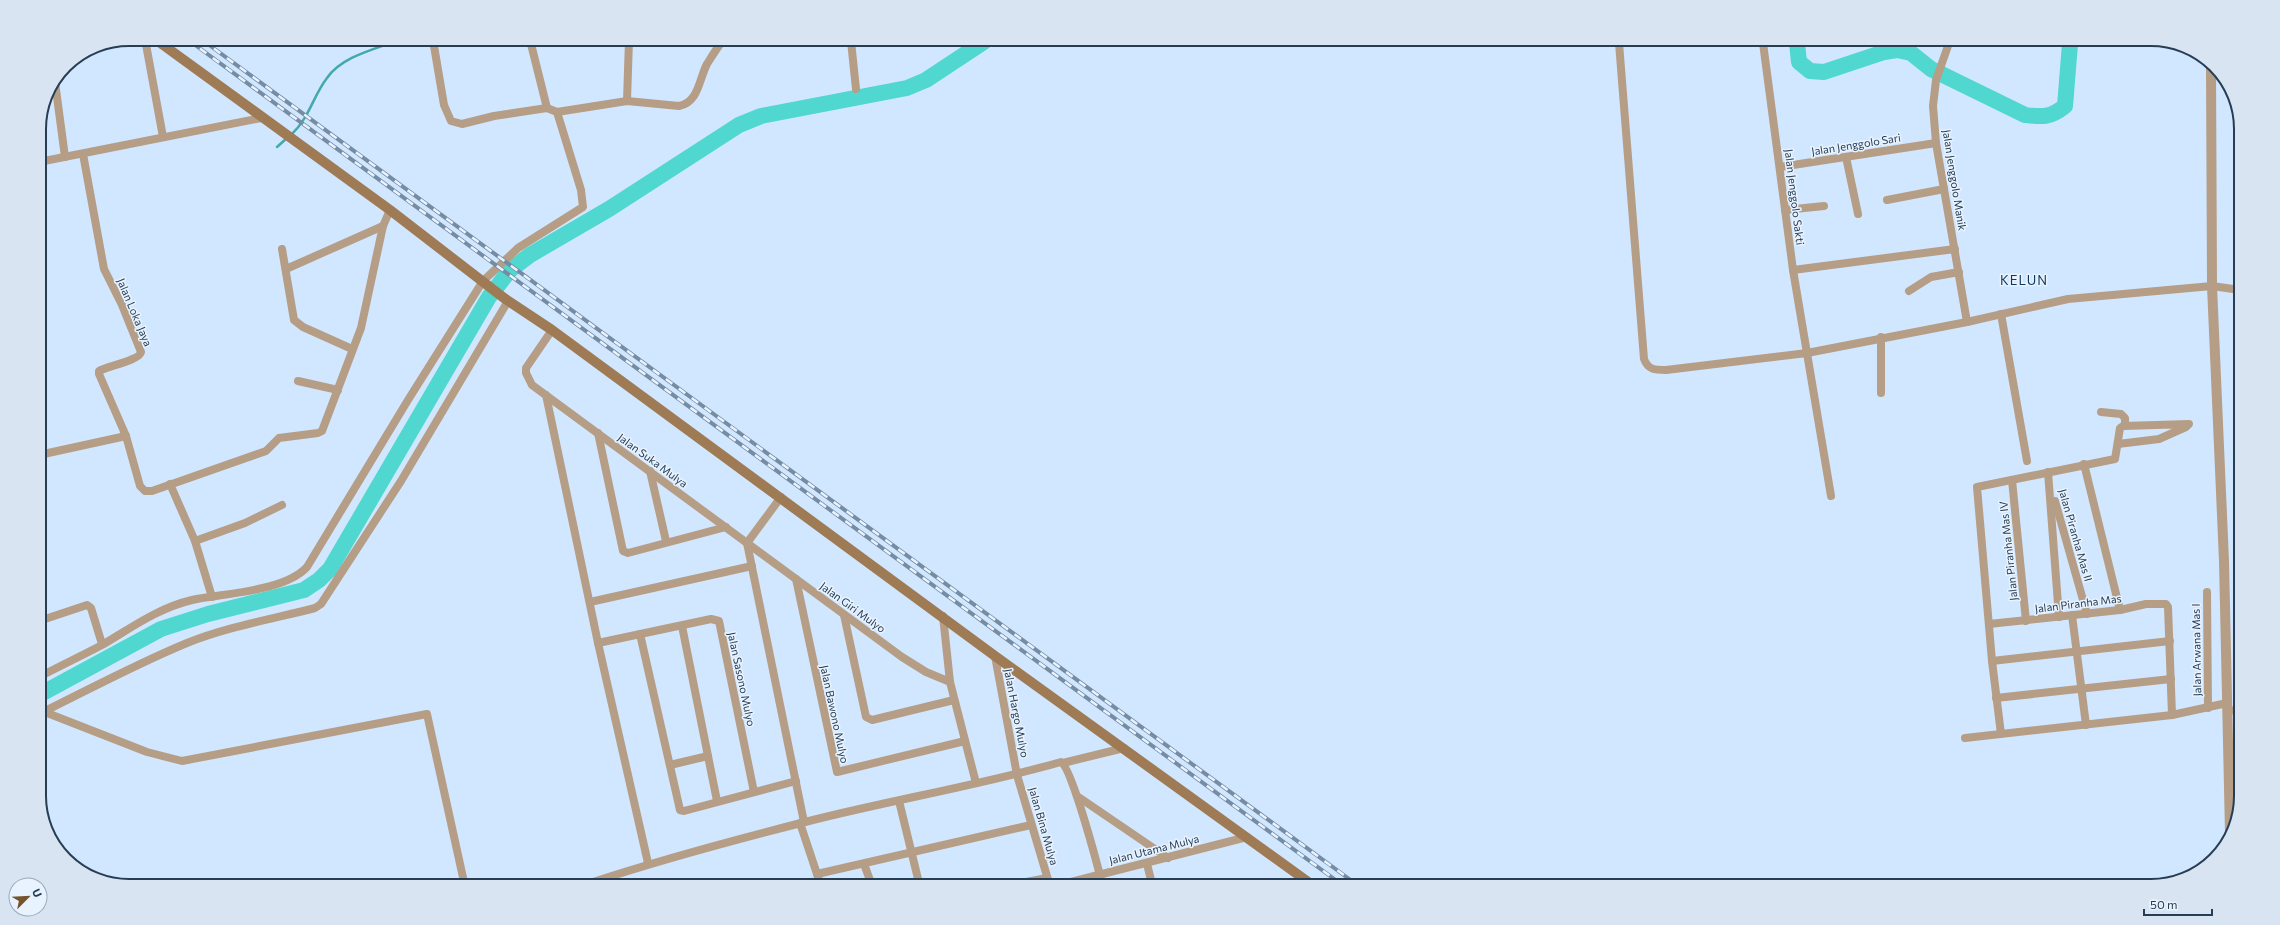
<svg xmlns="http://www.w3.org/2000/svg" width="2280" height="925" font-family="Commissioner,sans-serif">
	<rect width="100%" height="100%" fill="#d1e7ff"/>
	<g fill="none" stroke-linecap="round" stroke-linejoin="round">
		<g stroke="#43a9aa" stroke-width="2.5">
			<path d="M291,135c19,-18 22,-39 36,-57 15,-22 49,-29 72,-38"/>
			<polyline points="277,147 287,138"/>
		</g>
		<g stroke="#50d7cf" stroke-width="16">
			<path d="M1797,43l2,19 11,9 14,1 60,-20 13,-2 14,3 20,16 94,46c18,2 25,3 40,-9l5,-62"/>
			<polyline points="39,695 161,629 208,614 304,590 319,580 330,569 489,297 510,270 530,255 609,209 739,125 761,116 907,88 926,80 985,41"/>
		</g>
		<g stroke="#b59e85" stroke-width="8">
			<polyline points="145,39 163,137"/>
			<polyline points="433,40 444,105 451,121 462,124 494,116 547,108"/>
			<polyline points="851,41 856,89"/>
			<path d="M1619,43l25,316c4,11 11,11 22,11l141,-17 160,-31 101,-23 144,-13 28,4"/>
			<polyline points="1763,43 1793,270 1831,496"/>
			<polyline points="1949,43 1936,80 1933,106 1936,143 1967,322"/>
			<polyline points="55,82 65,157"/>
			<polyline points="627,101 629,40"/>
			<path d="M557,112l70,-11 52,5c20,-4 20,-27 28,-42 5,-8 10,-16 16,-24"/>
			<path d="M83,154l21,115 18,36 19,47c-1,8 -33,14 -42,19v3l27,62 14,50 5,5h7l114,-40 13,-13 39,-5 4,-2 39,-103 22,-102 7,-16"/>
			<polyline points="1846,157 1858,214"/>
			<polyline points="39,162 261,118"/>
			<polyline points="1780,167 1936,143"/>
			<polyline points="1887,200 1944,189"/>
			<polyline points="1785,210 1824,206"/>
			<polyline points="282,249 294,320 303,327 352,349"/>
			<polyline points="286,269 383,226"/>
			<polyline points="1793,270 1955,249"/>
			<polyline points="1909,291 1931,277 1959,272"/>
			<polyline points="2001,314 2027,461"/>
			<polyline points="552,330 526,368 526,373 532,385 902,657 926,672 950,682"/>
			<polyline points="298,381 338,390"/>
			<polyline points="1881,393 1881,337"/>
			<polyline points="546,395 598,643 648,863"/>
			<polyline points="2101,412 2121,414 2125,418 2125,426"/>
			<polyline points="598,433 623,551 628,553 726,527"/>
			<polyline points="39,455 126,436"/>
			<polyline points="2084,464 2120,610"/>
			<polyline points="650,471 666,541"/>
			<polyline points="2048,472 2059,617"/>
			<polyline points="2012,480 2026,621"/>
			<polyline points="170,484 195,541 212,597"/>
			<polyline points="781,497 747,543 804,822"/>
			<polyline points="2055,501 2087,614"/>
			<polyline points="195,541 245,523 282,505"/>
			<polyline points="796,579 837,772 965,741"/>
			<polyline points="2207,592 2208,708"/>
			<polyline points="590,602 752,566"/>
			<polyline points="844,615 866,717 872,720 954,700"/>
			<polyline points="2072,615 2086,725"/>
			<polyline points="943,616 950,682 976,783"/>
			<polyline points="39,621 87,605 91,608 102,644"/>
			<polyline points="1989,624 2120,610 2146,604 2166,604 2168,607 2172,715"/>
			<polyline points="682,626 717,801"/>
			<polyline points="640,634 680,810 684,811 796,781"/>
			<polyline points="598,643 711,619 719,621 754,792"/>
			<polyline points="995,656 1017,775 1049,883"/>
			<polyline points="1992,661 2170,641"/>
			<path d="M39,677c21,-11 42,-21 63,-32 29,-17 56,-37 90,-45 31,-7 92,-8 115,-33l101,-167 75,-119 35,-33 65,-41 -2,-17 -24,-78 -10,-4 -17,-68"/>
			<polyline points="1996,698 2171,679"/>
			<polyline points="42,711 147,752 182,761 427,714 464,882"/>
			<polyline points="2227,711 2237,710"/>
			<path d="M39,714c49,-24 97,-50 148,-71 40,-16 85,-24 128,-35l6,-4 80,-123 107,-180"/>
			<polyline points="2001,734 1992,661 1977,487 2115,459 2120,428 2123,426 2189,424 2186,427 2159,439 2118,444"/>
			<polyline points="1965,738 2172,715 2227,703"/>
			<polyline points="1063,763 1124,748"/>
			<polyline points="670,765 708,756"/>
			<polyline points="1077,796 1168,858"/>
			<polyline points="899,801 919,883"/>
			<polyline points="800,823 820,883"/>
			<polyline points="864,864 871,883"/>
			<polyline points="1147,864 1152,884"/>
			<polyline points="817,874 1031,825"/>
			<path d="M593,882c70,-23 141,-42 212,-60 85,-22 172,-36 256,-60 10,3 37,105 41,122"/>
			<polyline points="1021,883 1047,878"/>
			<polyline points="1067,883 1247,837"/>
		</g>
		<polyline stroke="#b59e85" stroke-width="10" points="2211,66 2212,286 2224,561 2230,833"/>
		<polyline stroke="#9e7b55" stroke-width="10" points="155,39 390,210 504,298 552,330 995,656 1311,884"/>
		<defs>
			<g id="rail">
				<polyline points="187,39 1341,884"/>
				<polyline points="201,39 1356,884"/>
			</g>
		</defs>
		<use href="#rail" stroke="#758ca3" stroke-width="4"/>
		<use href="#rail" stroke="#e8f3ff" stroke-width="2.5" stroke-dasharray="8" stroke-linecap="butt"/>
	</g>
	<g text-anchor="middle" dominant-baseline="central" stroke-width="3" stroke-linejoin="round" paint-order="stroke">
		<g font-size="11" fill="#263d54" stroke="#e8f3ff">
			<text transform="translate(1856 144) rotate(-9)">Jalan Jenggolo Sari</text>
			<text transform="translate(1955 180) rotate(81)">Jalan Jenggolo Manik</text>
			<text transform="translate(1795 197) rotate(83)">Jalan Jenggolo Sakti</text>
			<text transform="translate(135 312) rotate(67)">Jalan Loka Jaya</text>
			<text transform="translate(653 460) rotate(36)">Jalan Suka Mulya</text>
			<text transform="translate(2076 535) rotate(74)">Jalan Piranha Mas II</text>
			<text transform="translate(2008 551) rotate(-96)">Jalan Piranha Mas IV</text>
			<text transform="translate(2078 603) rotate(-7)">Jalan Piranha Mas</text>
			<text transform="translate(853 607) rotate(36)">Jalan Giri Mulyo</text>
			<text transform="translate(2196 650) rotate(-91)">Jalan Arwana Mas I</text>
			<text transform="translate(742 679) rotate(78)">Jalan Sasono Mulyo</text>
			<text transform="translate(1017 713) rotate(79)">Jalan Hargo Mulyo</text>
			<text transform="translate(835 714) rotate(78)">Jalan Bawono Mulyo</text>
			<text transform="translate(1044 826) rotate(74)">Jalan Bina Mulya</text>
			<text transform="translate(1154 849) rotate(-14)">Jalan Utama Mulya</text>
		</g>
		<g font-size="13" letter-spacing="1" fill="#0e385e" stroke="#e8f3ff">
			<text x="2024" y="280">KELUN</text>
		</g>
	</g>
	<path d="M0 0H2280V925H0ZM129 46H2151A83 83 0 0 1 2234 129V796A83 83 0 0 1 2151 879H129A83 83 0 0 1 46 796V129A83 83 0 0 1 129 46Z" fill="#d8e4f1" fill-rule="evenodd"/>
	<path fill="none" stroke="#263d54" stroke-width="2" d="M129 46H2151A83 83 0 0 1 2234 129V796A83 83 0 0 1 2151 879H129A83 83 0 0 1 46 796V129A83 83 0 0 1 129 46Z"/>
	<g transform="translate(28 897) rotate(66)"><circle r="19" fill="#e8f3ff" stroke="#9aaabb"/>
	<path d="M0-3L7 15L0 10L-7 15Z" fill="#75542b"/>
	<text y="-6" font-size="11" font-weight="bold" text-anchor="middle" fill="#263d54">U</text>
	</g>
	<path d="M2144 909v6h68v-6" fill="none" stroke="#263d54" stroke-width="2"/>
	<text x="2150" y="909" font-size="12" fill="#263d54" stroke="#e8f3ff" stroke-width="3" paint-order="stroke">50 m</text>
</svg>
